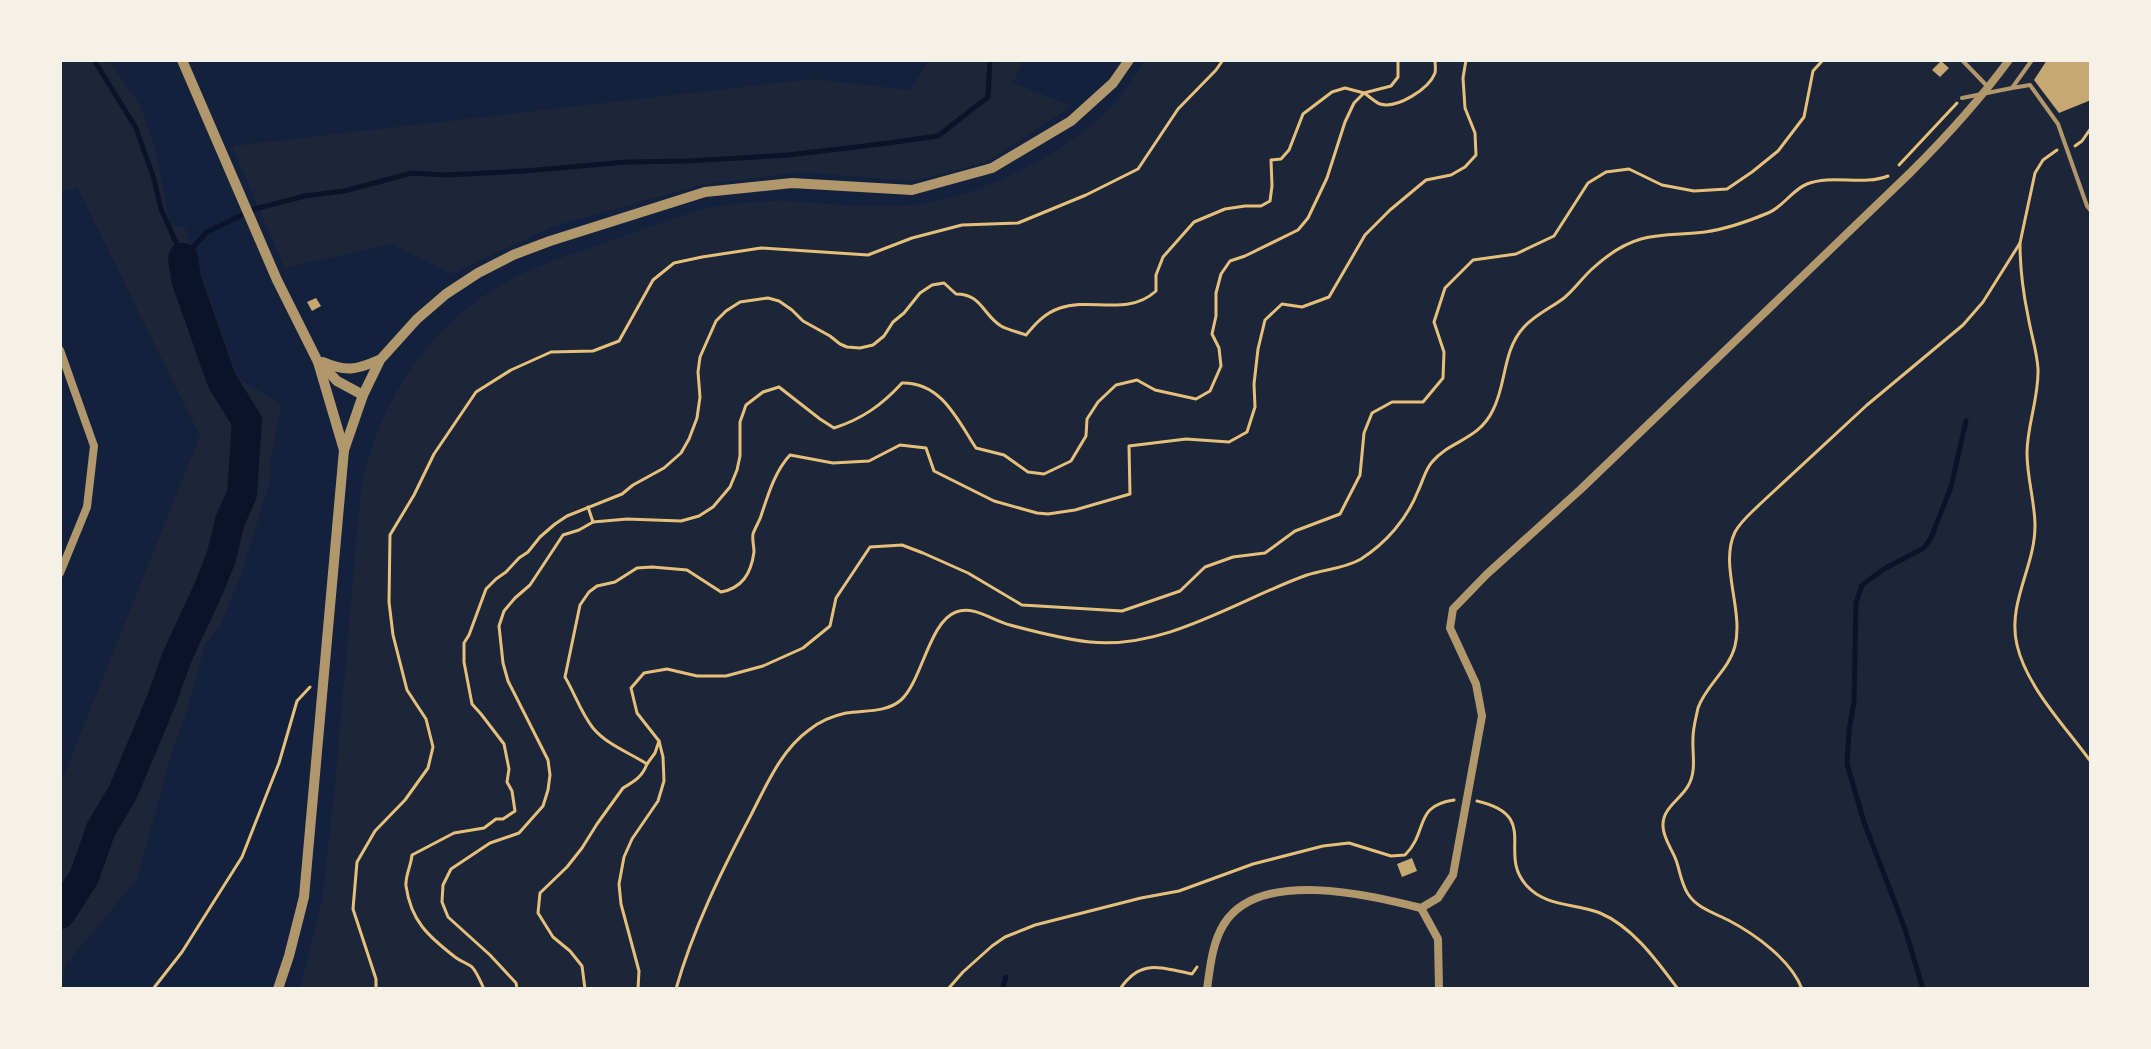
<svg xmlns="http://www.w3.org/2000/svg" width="2151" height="1049" font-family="'Source Serif 4',serif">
	<rect width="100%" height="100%" fill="#14213d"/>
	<g fill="#1d2539">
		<polygon points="60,60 108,60 140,105 155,149 170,224 185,228 238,378 281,404 270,465 271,478 241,575 220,626 205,645 185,717 173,748 137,879 66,964 61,989 60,785 200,436 77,187 60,192"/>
		<polygon points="929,60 1023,60 1013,83 1072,106 986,162 912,181 800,172 700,185 551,227 452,274 391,244 285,268 232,146 812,79 910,90"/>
		<path d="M1145,60h946v929h-1791l22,-88 13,-116 26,-296c18,-91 73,-172 158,-214 27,-13 57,-22 86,-32 32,-12 65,-24 98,-34 28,-5 56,-9 85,-8 36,2 73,7 109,5 68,-2 159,-46 208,-93 16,-16 28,-34 40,-53z"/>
	</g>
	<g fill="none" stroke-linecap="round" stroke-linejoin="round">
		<g stroke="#0b132b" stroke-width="5">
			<polyline points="94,60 136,128 154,179 161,209 183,258 207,232 254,209 305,196 344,191 412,173 446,175 525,171 626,162 688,161 788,155 881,144 938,136 988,97 990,60"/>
			<polyline points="1002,989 1006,977"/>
			<polyline points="1923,989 1905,929 1864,822 1847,764 1849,730 1854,702 1856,603 1862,585 1884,569 1924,548 1931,538 1951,487 1966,421"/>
		</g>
		<polyline stroke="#0b132b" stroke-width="30" points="60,914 84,877 101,829 123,792 162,699 177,657 208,590 221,558 230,521 242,494 247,421 222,381 186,279 183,258"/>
	</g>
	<g fill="#c6a872">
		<polygon points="2047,60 2091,60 2091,100 2059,113 2034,80"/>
		<polygon points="1941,61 1949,68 1940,77 1932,70"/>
		<polygon points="316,298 321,306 312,311 307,302"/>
		<polygon points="1412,858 1417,871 1402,877 1397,864"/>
	</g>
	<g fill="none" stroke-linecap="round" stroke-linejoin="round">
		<g stroke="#e5c07b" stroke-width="3">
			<polyline points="2075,146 2082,141 2091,128"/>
			<polyline points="1899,165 1957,103"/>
			<path d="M2020,243c0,25 3,49 8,73 3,18 9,35 10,53 1,29 -11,56 -11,84 0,25 8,49 8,73 0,41 -28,77 -18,119 10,43 49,82 74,117"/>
			<polyline points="588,507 593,522"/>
			<polyline points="647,764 655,753 659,741"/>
			<path d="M1477,801c65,15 19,52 50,85 19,21 48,17 73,27 33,14 57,48 78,76"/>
			<polyline points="153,989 182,952 242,857 279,763 297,701 310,687"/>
			<polyline points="376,989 376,979 353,909 357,862 375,831 405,800 428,768 433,747 426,719 407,690 393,635 389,602 390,535 414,495 434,454 476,392 511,370 551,352 593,351 619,341 653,280 674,263 702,257 761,248 868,255 912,238 962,225 1018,223 1086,195 1138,169 1178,109 1216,70 1223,60"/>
			<path d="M484,989c-3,-6 -7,-17 -12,-22 -5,-4 -12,-6 -17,-10 -27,-21 -44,-36 -49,-71 -1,-10 5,-20 6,-31l42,-22 30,-5 12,-9h7l12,-8 -3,-20 -5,-9 2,-13 -5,-25 -23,-30 -9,-10 -8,-42v-19l5,-8 17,-46 10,-10 10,-7 13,-14 9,-6 12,-15 15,-13 12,-8 55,-22 11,-9 31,-17 17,-15 8,-14 8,-21 3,-21 -2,-25 2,-15 16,-36 10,-10 14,-9 28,-4 11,3 13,9 11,11 27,15 10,8 7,3 13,1 13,-3 11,-9 9,-14 11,-9 16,-20 12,-8 12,-2 12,11c26,0 26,20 45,32 7,4 17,6 25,9 10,-12 19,-22 34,-27 31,-11 67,9 96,-17v-16l7,-18 31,-35 31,-13 20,-3h16l9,-5 2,-15 -1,-26 10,-1 8,-9 14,-36 29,-22 13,-4 19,5 27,-7 7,-9v-17"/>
			<path d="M517,989l-1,-6 -26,-28 -42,-38 -6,-15 1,-17 8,-16 39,-26 29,-10 24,-27 5,-16 2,-15 -2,-15 -40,-79 -5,-18 -4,-37 5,-15 11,-13 15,-13 33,-50 16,-5 14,-8 34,-3 54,2 18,-5 14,-9 17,-20 7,-17 3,-14v-34l6,-17 17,-13 16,-5 41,32 14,9c28,-9 48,-23 68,-45 39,-1 55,36 74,65l28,7 24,17 16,2 27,-13 15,-25 1,-17 11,-17 18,-17 21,-5 18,10 41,9 14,-8 11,-25 -2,-18 -7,-14 4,-18v-23l5,-19 9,-13 15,-5 53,-26 10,-12 19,-40 18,-56 9,-19 10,-10c5,3 11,9 16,11 17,5 49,-15 55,-31 1,-4 0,-9 0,-13"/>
			<path d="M585,989l-3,-23 -12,-15 -17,-14 -15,-24 2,-20 27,-26 15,-19 15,-24 26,-36c12,-7 19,-11 24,-24 -17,-11 -40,-19 -54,-36 -12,-15 -18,-34 -28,-51l15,-72 9,-13 8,-6 18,-4 22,-14 15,-1 35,3 34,22c21,-4 30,-18 33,-40 0,-6 -2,-12 -1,-18 2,-6 6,-12 8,-18 7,-21 14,-45 29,-61l43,8 36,-2 31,-16 26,3 8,23 60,30 43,12 11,1 27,-4 55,-16 -1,-48 57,-7 43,3 18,-10 8,-25 -1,-23 4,-35 7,-29 17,-16 20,3 27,-10 36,-62 25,-25 36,-30 25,-5 14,-8 11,-12 -1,-22 -10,-25 -2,-30 3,-18"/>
			<polyline points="638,989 639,971 621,904 619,884 624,857 632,839 658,801 664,781 663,757 659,741 637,713 631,688 644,673 667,669 697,676 726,676 763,666 803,648 830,626 836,598 870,547 902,545 923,553 968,573 1022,605 1122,611 1180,591 1205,567 1233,557 1265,553 1295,531 1340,514 1360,475 1364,433 1372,413 1392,402 1423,402 1443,378 1444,352 1434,322 1445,288 1473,260 1516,254 1554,236 1588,183 1606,172 1629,169 1662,185 1694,191 1727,189 1752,172 1778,151 1804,117 1813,71 1823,60"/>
			<path d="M676,989c17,-60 45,-117 74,-172 16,-31 31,-67 59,-87 11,-9 23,-14 37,-17 18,-3 40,0 55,-13 21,-19 28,-78 55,-88 18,-7 37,9 54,13 26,7 54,14 80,17 76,8 149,-43 217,-67 18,-6 37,-6 54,-16 25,-16 46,-40 57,-68 5,-10 7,-21 14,-29 18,-22 46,-21 61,-52 14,-27 9,-59 31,-83 12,-13 27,-19 40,-29 11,-9 18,-20 28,-29 13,-12 31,-25 49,-30 21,-6 43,-4 64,-7 21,-3 44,-11 63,-19 15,-6 24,-23 39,-29 25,-10 56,2 81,-8"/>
			<path d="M948,989l15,-17 29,-26 13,-9 30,-12 106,-27 38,-7 74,-27 70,-18 26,-3 42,13 14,-1c24,-24 8,-49 49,-55"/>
			<path d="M1120,989c21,-31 40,-21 72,-15l5,-7"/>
			<path d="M1802,989c-11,-29 -47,-55 -74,-69 -14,-7 -31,-12 -40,-26 -7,-11 -8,-23 -12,-34 -4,-11 -13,-22 -13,-34 -1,-18 18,-27 25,-40 9,-15 4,-32 5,-48 0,-10 3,-20 5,-30 8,-23 31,-38 37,-62 9,-36 -16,-81 0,-114 6,-11 16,-19 24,-27l108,-100 96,-80 20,-23 37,-59 15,-70 8,-13 14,-10"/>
		</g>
		<g stroke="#b1986c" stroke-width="4">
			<polyline points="1962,60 1987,86"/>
			<polyline points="2032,60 2012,88 2030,85 2058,124 2087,206 2091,211"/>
			<polyline points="1962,98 2012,88"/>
		</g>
		<g stroke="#b1986c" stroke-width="8">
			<polyline points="60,350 94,446 87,507 60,573"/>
			<polyline points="1421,908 1438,939 1439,989"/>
			<path d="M1207,989c3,-21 5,-46 17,-65 35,-56 145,-29 197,-16l17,-10 15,-23 29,-159 -6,-32 -26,-56 3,-19 34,-35 94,-85 329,-316c36,-36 69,-72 99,-113"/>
		</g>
		<g stroke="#b1986c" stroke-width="10">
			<polyline points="182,60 277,280 317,360 337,381 363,395"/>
			<polyline points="318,362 344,450"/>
			<path d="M323,362c23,10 33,8 56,-2"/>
			<polyline points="278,989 289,956 304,897 344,450 363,395 380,360 417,319 446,294 478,273 513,255 550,241 705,192 792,183 912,190 992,168 1071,121 1113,83 1129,60"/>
		</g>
	</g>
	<rect width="2151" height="1049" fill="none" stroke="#f6f1e7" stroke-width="124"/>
</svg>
